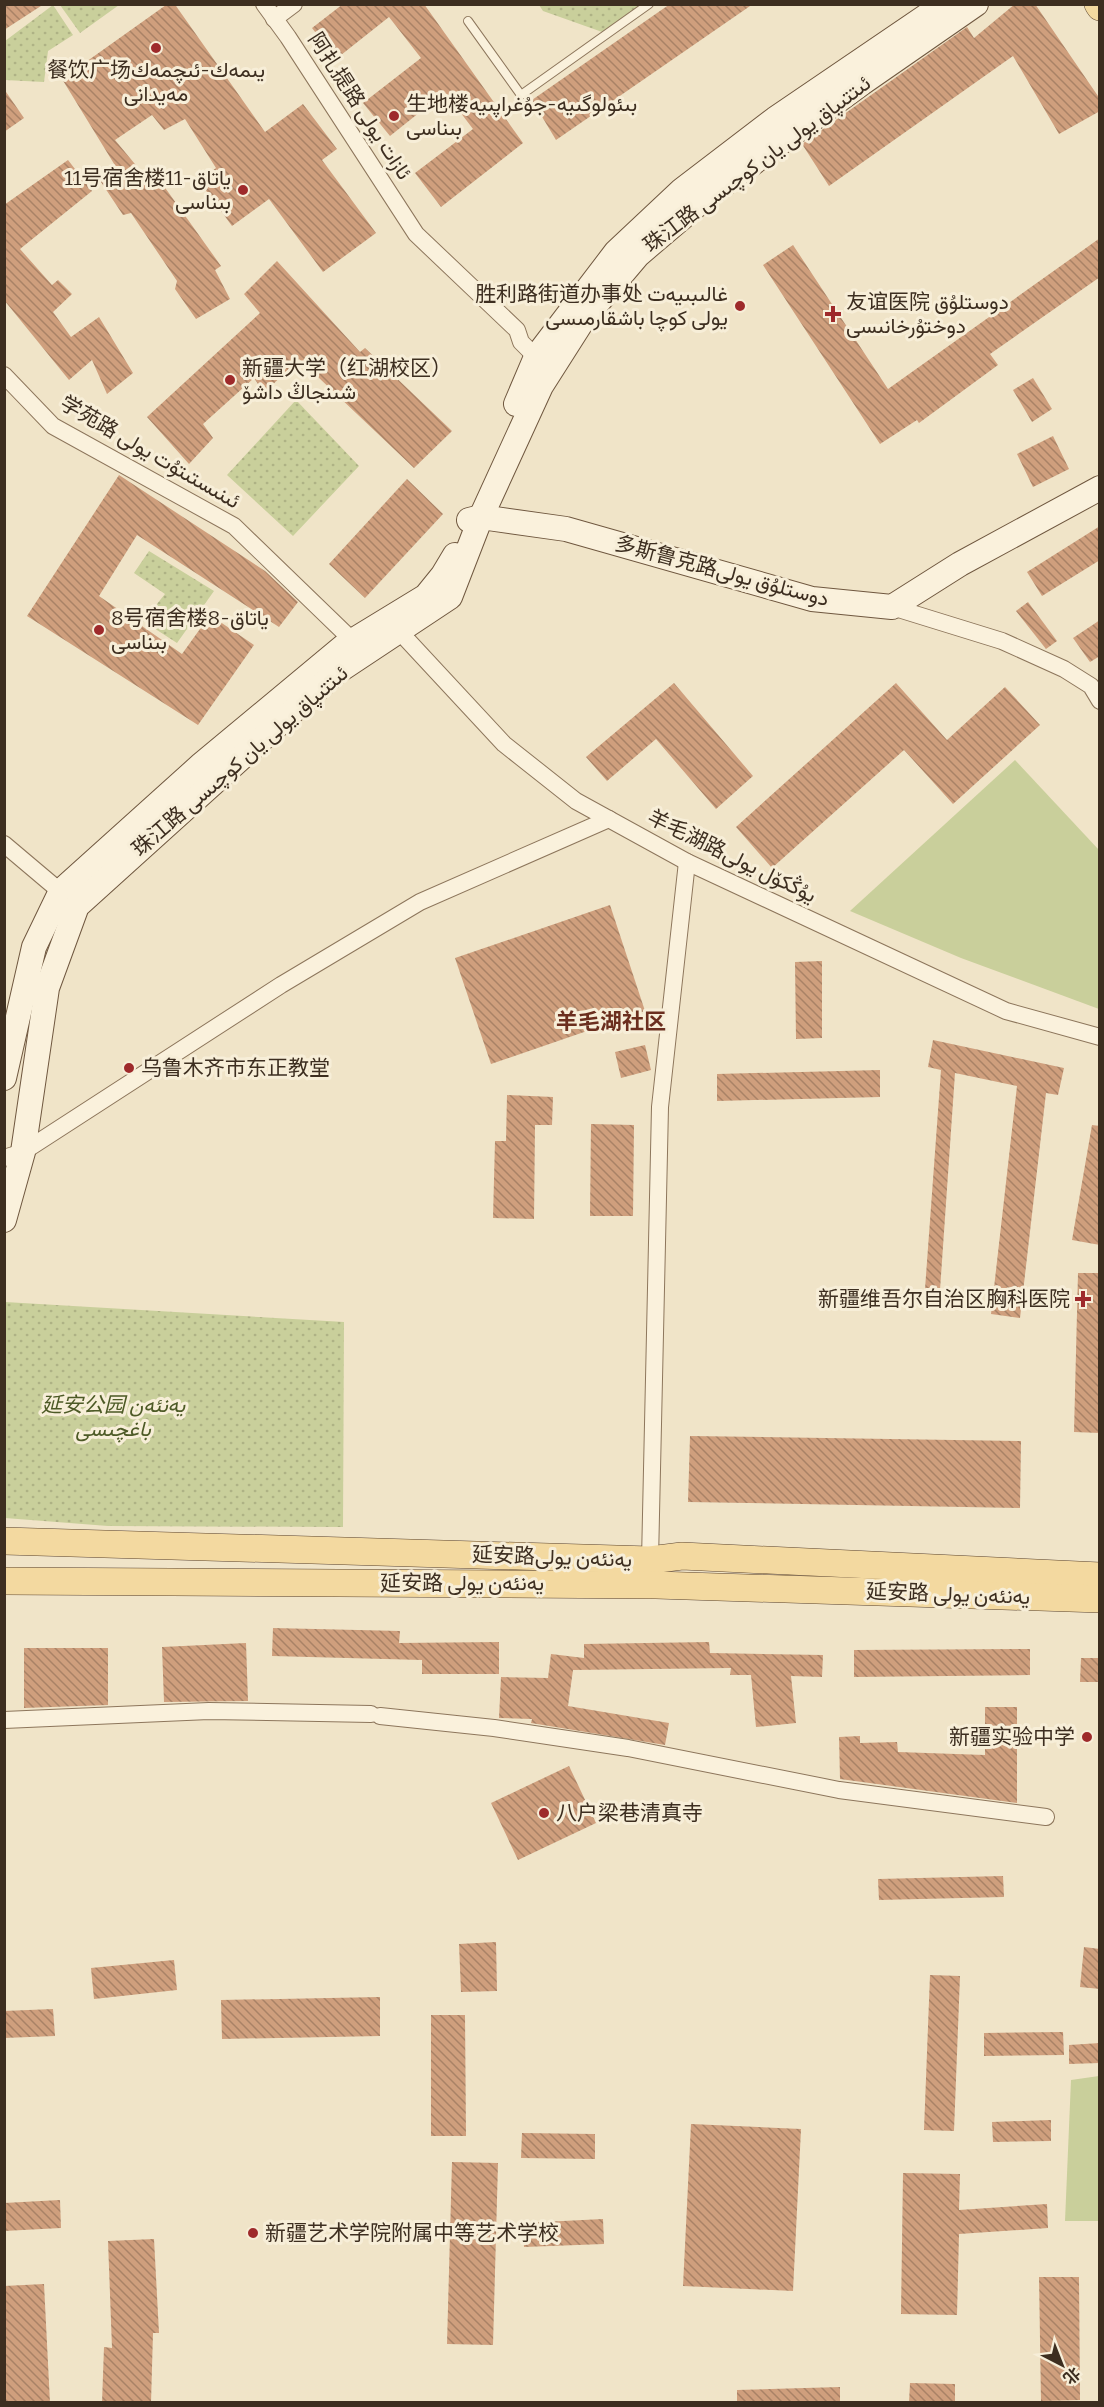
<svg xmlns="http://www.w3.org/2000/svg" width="1104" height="2407" font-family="Bitter,Vazirmatn,'Noto Sans SC',serif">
	<defs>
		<pattern id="park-dots" width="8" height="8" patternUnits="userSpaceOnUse" patternTransform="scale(1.5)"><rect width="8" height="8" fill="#c9cf9b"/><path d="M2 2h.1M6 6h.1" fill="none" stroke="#aeb285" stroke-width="1.8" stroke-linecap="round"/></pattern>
		<pattern id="building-back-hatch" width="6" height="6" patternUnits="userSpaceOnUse" patternTransform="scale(1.5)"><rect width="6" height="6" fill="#cf9f7d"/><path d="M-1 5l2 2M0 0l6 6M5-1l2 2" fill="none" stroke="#a98266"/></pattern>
	</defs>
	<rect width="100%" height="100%" fill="#f0e4c8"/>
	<g fill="url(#park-dots)">
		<polygon points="53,5 73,35 48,51 44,82 5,80 5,41"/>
		<polygon points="60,5 119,5 80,33"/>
		<polygon points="539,5 641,5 605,33 543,11"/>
		<polygon points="296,400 359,466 293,536 227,475"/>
		<polygon points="149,551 214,591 177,643 143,621 165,594 134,573"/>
		<polygon points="5,1302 344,1322 343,1527 108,1526 5,1518"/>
	</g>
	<g fill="#c9cf9b">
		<polygon points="1015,760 1099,850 1099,1009 961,958 850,911"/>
		<polygon points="1099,2076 1099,2221 1065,2221 1071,2080"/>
	</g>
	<g fill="url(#building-back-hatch)">
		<polygon points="4,4 44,4 4,30"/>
		<polygon points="343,4 424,4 523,143 441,207 415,173 473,129 445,92 390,136 363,103 421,58 389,17 336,59 312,28"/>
		<polygon points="670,4 753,4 556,140 532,100"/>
		<polygon points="1015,4 1035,4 1100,99 1100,111 1059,134 1013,56 829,186 802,144 967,27 974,38"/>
		<polygon points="166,5 176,6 265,132 303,104 337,149 322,160 376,233 323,272 269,199 232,226 199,181 216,168 185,119 164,130 152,115 115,140 149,181 156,175 221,266 215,270 230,299 196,319 175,289 177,281 131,213 123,215 101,182 116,167 62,79"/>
		<polygon points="4,89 24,118 4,132"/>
		<polygon points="68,160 92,191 20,249 52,285 58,280 72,294 53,312 71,337 99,317 133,373 107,394 92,360 69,380 4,300 4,205"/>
		<polygon points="1100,238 1100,277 990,354 998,365 919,423 917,420 880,444 763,265 793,245 888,389"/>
		<polygon points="277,261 360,352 365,348 452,431 414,468 299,359 264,393 254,378 203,424 213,438 189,464 147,417 260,313 244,294"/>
		<polygon points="1033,378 1052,409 1032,422 1013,390"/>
		<polygon points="1053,436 1069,469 1033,487 1017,454"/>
		<polygon points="119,475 265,571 298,602 279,627 137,535 99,596 182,654 210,615 254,645 198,725 27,616"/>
		<polygon points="407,479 443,514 365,598 329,564"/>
		<polygon points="1100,526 1100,560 1042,596 1027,572"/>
		<polygon points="1028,602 1057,641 1046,649 1016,611"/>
		<polygon points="1100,620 1100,656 1090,662 1073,638"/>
		<polygon points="674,683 753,776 716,809 656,739 607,781 586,757"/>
		<polygon points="896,683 947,740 1005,687 1040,725 953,804 904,750 772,868 736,827"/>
		<polygon points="610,905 645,1011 491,1064 455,958"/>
		<polygon points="822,961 822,1038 796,1039 795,962"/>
		<polygon points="933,1040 1064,1068 1058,1095 1046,1093 1020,1318 991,1314 1017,1086 955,1073 940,1290 925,1289 941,1070 928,1067"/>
		<polygon points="645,1045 651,1070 621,1078 615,1052"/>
		<polygon points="880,1070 880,1097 717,1101 717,1074"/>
		<polygon points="507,1095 553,1097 552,1125 535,1125 534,1219 493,1218 495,1141 506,1141"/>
		<polygon points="591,1124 634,1125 633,1216 590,1216"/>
		<polygon points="1092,1125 1100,1126 1100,1245 1072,1240"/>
		<polygon points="1078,1273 1100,1273 1100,1433 1074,1432"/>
		<polygon points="690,1436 1021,1441 1020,1508 688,1502"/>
		<polygon points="273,1628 400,1631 399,1643 499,1642 499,1674 422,1674 422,1660 272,1656"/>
		<polygon points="709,1642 710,1653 823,1655 822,1677 791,1676 796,1723 756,1727 751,1675 730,1675 731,1668 573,1670 568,1706 669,1723 665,1745 531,1723 532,1719 499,1718 501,1677 548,1678 551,1654 584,1658 584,1644"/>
		<polygon points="246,1643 248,1701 164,1702 162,1647"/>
		<polygon points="24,1648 108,1648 108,1705 24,1708"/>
		<polygon points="1030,1649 1030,1675 854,1677 854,1650"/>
		<polygon points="1081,1658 1100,1658 1100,1682 1080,1682"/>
		<polygon points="985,1707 1017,1707 1017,1803 840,1779 839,1737 860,1736 860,1743 897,1742 898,1752 985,1755"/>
		<polygon points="569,1766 596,1823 518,1860 491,1803"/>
		<polygon points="1003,1876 1004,1897 879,1900 878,1879"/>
		<polygon points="496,1942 497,1991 461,1992 459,1944"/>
		<polygon points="1084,1947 1100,1949 1100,1989 1080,1987"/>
		<polygon points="174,1960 177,1990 94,1999 91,1968"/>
		<polygon points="930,1975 960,1976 954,2131 924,2130"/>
		<polygon points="380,1997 380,2036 222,2039 221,2000"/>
		<polygon points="53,2009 55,2036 4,2038 4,2011"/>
		<polygon points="431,2015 465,2015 466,2136 431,2136"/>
		<polygon points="1063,2032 1064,2055 984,2056 984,2033"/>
		<polygon points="1100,2043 1100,2063 1069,2064 1069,2045"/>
		<polygon points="1051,2120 1051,2141 993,2142 992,2122"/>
		<polygon points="691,2124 801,2129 793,2291 683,2286"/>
		<polygon points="522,2133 595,2134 595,2159 521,2158"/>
		<polygon points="452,2162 498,2163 493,2345 447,2344"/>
		<polygon points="903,2173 960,2174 959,2210 1047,2204 1048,2228 959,2234 957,2315 901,2314"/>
		<polygon points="60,2200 61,2228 4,2231 4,2203"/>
		<polygon points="603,2219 604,2244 524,2247 523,2223"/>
		<polygon points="154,2239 159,2333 153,2333 151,2403 102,2403 104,2347 112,2348 108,2241"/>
		<polygon points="1039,2277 1079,2277 1080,2400 1041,2401"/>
		<polygon points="44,2284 50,2403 4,2403 4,2286"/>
		<polygon points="910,2383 955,2384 955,2403 909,2403"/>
		<polygon points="840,2387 840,2403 737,2403 737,2390"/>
	</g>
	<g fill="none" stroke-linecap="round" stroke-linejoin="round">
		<defs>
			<polyline id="lane" points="468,21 521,95 649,4"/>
			<g id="street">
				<polyline points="264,4 288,37 416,234 517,330 521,342 539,360"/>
				<polyline points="274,19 294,4"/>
				<polyline points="4,375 53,426 234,526 353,641"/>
				<polyline points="892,607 1002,641 1064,669 1091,686 1100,701"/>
				<polyline points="399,631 504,744 576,801 687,862 1006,1011 1100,1037"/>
				<polyline points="4,844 68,898"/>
				<polyline points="4,1158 23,1152 281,985 420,902 609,819"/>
				<polyline points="650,1560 660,1107 687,862"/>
				<polyline points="380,1716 494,1728 628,1748 839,1790 1046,1817"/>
				<polyline points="4,1720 209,1711 371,1714"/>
			</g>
			<g id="secondary">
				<polyline points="516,404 536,357 616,252 682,190 775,119 944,4"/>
				<polyline points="469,520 481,517 566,529 812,599 892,607 960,564 1100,488"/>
				<polyline points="4,1078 34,947 61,891 202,764 344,646 426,596 443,575 455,555"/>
				<polyline points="4,1220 23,1152 47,988 77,906 334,674 450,597 481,517 541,386 583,320 638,255 705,198 862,83 976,4"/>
			</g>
			<g id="primary">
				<polyline points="1098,4 1100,7"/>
				<polyline points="4,1541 650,1560 682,1556 1100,1576"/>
				<polyline points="4,1581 656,1585 1100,1599"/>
			</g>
		</defs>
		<use href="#lane" stroke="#8d765c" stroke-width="10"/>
		<use href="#street" stroke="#8d765c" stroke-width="18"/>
		<use href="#secondary" stroke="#6f573f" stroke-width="26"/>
		<use href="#primary" stroke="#5b4430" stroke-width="28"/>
		<use href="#lane" stroke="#faf1dc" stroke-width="8"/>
		<use href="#street" stroke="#faf1dc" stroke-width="16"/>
		<use href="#secondary" stroke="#faf1dc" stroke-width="24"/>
		<use href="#primary" stroke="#f3d9a0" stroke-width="27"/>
	</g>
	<g fill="#9e2a2b" stroke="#f7eed8" stroke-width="2">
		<circle cx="156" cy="48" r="6"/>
		<circle cx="394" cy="116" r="6"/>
		<circle cx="243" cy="190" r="6"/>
		<circle cx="740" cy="306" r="6"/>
		<path d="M830 305h6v6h6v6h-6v6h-6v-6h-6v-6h6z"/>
		<circle cx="230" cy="380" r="6"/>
		<circle cx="99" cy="630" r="6"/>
		<circle cx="129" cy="1068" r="6"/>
		<path d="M1080 1290h6v6h6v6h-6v6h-6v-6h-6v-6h6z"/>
		<circle cx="1087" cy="1737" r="6"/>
		<circle cx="544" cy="1813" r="6"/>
		<circle cx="253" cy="2233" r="6"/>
	</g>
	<g text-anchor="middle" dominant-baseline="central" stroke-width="6" stroke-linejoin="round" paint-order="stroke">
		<g font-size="21" fill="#3d2e20" stroke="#f7eed8" text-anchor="start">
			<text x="156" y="70" text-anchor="middle">餐饮广场يىمەك-ئىچمەك<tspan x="156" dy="24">مەيدانى</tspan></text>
			<text x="406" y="104">生地楼بىئولوگىيە-جۇغراپىيە<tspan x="406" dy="24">بىناسى</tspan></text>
			<text x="231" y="178" text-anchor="end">11号宿舍楼11-ياتاق<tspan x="231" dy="24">بىناسى</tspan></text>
			<text x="728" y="294" text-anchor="end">胜利路街道办事处 غالىبىيەت<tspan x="728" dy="24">يولى كوچا باشقارمىسى</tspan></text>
			<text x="846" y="302">友谊医院 دوستلۇق<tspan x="846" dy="24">دوختۇرخانىسى</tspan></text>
			<text x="242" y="368">新疆大学（红湖校区）<tspan x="242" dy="24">شىنجاڭ داشۆ</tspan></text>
			<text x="111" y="618">8号宿舍楼8-ياتاق<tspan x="111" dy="24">بىناسى</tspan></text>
			<text x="141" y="1068">乌鲁木齐市东正教堂</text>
			<text x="1070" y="1299" text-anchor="end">新疆维吾尔自治区胸科医院</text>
			<text x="1075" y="1737" text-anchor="end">新疆实验中学</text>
			<text x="556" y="1813">八户梁巷清真寺</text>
			<text x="265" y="2233">新疆艺术学院附属中等艺术学校</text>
		</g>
		<g font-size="21" fill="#3d2e20" stroke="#f7eed8">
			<text transform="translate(360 106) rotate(57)">阿扎提路 ئازات يولى</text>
			<text transform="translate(757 164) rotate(-37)">珠江路 ئىتتىپاق يولى يان كوچىسى</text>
			<text transform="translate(150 452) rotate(30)">学苑路 ئىنىستىتۇت يولى</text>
			<text transform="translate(722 571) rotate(15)">多斯鲁克路دوستلۇق يولى</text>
			<text transform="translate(240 761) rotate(-41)">珠江路 ئىتتىپاق يولى يان كوچىسى</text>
			<text transform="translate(732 856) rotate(26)">羊毛湖路يۇڭكۆل يولى</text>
			<text transform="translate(552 1557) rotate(2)">延安路يەنئەن يولى</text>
			<text x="462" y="1583">延安路 يەنئەن يولى</text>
			<text transform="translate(948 1594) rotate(2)">延安路 يەنئەن يولى</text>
		</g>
		<g font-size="21" font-style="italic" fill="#4d5a26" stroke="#f7eed8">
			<text x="113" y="1405">延安公园 يەنئەن<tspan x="113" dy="24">باغچىسى</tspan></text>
		</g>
		<g font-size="22" font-weight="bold" fill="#6b2e1e" stroke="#f7eed8">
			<text x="611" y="1021">羊毛湖社区</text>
		</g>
	</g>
	<rect width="1104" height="2407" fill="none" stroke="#3d2e20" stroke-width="12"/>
	<g transform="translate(1062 2365) rotate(138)" stroke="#f7eed8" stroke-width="4.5" paint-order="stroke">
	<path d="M0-4.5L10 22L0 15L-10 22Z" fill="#3d2e20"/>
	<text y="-9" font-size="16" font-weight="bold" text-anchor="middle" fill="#3d2e20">北</text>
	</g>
</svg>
